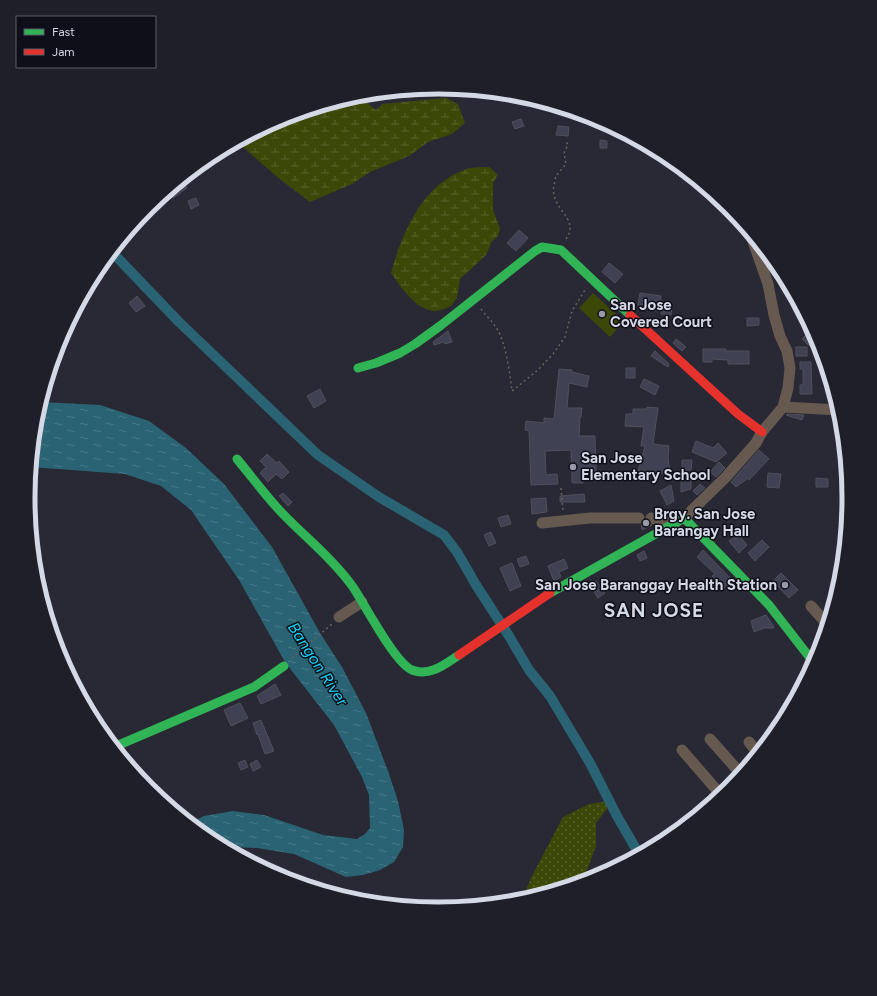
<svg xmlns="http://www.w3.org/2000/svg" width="877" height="996" font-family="Figtree,sans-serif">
	<defs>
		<pattern id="grass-dots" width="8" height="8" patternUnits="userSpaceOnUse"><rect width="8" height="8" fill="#3c4807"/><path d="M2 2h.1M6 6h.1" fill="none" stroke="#57622b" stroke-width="1.8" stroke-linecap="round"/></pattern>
		<pattern id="wetland-marsh" width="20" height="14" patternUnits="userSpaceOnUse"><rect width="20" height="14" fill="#3c4807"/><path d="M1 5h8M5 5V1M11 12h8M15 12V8" fill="none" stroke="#57622b"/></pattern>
		<pattern id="water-ripples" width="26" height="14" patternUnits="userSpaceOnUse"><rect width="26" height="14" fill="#2a6373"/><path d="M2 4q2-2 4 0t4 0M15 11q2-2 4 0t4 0" fill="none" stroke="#487987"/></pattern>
	</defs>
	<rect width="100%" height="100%" fill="#282934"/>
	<polygon fill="url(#grass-dots)" points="614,800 596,823 596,846 583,881 522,899 532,876 563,817 589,804"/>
	<g fill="url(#wetland-marsh)">
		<polygon points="358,95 376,110 382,104 446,98 458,104 465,123 452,134 428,142 409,156 370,172 352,184 310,202 281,180 237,142 282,119"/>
		<path d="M489,167l9,8 -5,8v26l7,20 -2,7 -6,5 -6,14 -26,24 -3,19 -6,8c-5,2 -13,6 -18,5 -19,-3 -32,-24 -42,-38 11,-39 29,-83 68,-101 4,-1 8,-4 12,-4 6,-1 12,-1 18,-1z"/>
	</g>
	<polygon fill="#3c4807" points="593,293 624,321 610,337 579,308"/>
	<polygon fill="url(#water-ripples)" points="41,402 100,405 149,421 186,448 224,484 272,547 320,633 342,667 366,713 388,771 398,801 404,830 403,847 394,862 380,870 363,875 346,877 294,854 257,848 232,847 227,848 210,839 190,823 204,816 233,811 264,815 323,835 357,839 365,834 370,828 369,795 362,777 334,725 285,662 239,580 191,510 161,486 125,474 31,467 36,418"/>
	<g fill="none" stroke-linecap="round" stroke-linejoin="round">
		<polyline stroke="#2a6373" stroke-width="10" points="112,252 179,322 318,455 379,497 444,535 457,552 476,585 509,636 529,670 550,696 590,763 617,816 639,854"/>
	</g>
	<g fill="#404153" stroke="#4f505a">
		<polygon points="521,119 524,126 515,129 512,122"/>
		<polygon points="558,126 569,127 568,136 556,135"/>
		<polygon points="600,140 607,141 607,148 600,148"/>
		<polygon points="181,181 187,188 173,198 168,191"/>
		<polygon points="196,198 199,205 191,209 188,201"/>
		<polygon points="519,230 528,238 516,251 507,243"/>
		<polygon points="609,263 623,274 615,283 602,272"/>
		<polygon points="640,293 661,296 660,311 643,309 643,305 638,305"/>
		<polygon points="137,296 145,306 136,312 129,303"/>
		<polygon points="662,305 672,306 671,315 661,314"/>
		<polygon points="747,318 759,318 759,325 747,326"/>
		<polygon points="448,331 452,342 445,344 444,342 434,345 433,342"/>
		<polygon points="807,334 814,341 809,346 802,339"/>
		<polygon points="676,339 686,347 682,351 673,343"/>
		<rect x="796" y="347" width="11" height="9"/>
		<polygon points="703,349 726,349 726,351 749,351 749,364 728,364 728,360 712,359 712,362 703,362"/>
		<polygon points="655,351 669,364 668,367 651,356"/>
		<polygon points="800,362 811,362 812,394 800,394 800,385 803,385 803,369 800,369"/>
		<rect x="626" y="368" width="9" height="10"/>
		<polygon points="559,369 572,370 572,372 589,376 587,387 569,383 567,408 582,408 581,417 580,417 579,436 595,436 596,471 583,471 583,483 573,483 572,482 571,450 545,451 546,475 557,474 558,484 531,485 529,431 525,430 526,421 544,423 544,418 554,419"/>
		<polygon points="644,379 659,386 655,395 640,387"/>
		<polygon points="320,389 326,401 314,408 307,396"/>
		<polygon points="647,407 658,408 653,444 669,446 668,458 670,472 650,475 638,471 645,446 641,446 644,427 625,426 626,414 633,414 633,409 647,409"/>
		<polygon points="787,414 804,415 802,420 786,415"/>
		<polygon points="696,441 713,448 718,443 727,453 716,462 692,452"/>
		<polygon points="759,450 769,459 749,480 748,478 736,487 731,482"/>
		<polygon points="267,454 277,463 279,461 289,472 282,479 276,474 268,482 260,473 266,467 260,461"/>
		<polygon points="682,460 692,460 691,470 682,471"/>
		<polygon points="719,462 725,468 716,477 710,472"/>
		<polygon points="768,473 781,474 779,488 767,487"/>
		<polygon points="691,476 691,489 681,492 681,480"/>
		<polygon points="816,478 828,479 828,487 816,487"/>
		<polygon points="700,484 705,488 697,495 693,491"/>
		<polygon points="671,485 674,501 667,505 660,491"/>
		<polygon points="283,493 292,502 288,506 279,496"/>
		<polygon points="584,494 585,502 560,502 560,496"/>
		<polygon points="546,498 547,512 532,514 531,499"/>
		<polygon points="508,515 511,524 501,527 498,518"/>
		<polygon points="645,521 647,523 652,525 642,530 641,524"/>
		<polygon points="491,532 496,543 489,546 484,535"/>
		<polygon points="738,534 747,545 739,553 729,541"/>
		<polygon points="762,540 769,547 755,561 748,553"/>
		<polygon points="703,550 733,581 723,589 712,576 715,574 697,557"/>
		<polygon points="644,551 647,558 640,561 637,555"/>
		<polygon points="526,556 529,564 520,567 517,559"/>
		<polygon points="564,559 568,568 559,572 561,577 554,581 548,566"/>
		<polygon points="512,563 521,586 510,591 500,568"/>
		<polygon points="781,573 798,590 789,598 773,581"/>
		<polygon points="596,581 605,593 598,598 589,585"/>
		<polygon points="766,615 774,627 773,628 764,628 754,632 751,621"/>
		<polygon points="275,684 281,695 261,704 257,696"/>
		<polygon points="240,703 248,718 231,726 224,710"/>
		<polygon points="261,720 274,751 265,754 258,734 257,735 253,723"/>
		<polygon points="245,760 248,767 241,770 238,763"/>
		<polygon points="257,760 261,767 253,771 250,764"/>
	</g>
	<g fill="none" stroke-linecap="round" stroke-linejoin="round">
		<g stroke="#6a635f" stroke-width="1.5" stroke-dasharray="2 3" stroke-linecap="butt">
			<path d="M566,239c15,-22 -17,-29 -12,-54 1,-3 1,-7 2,-9 3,-4 7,-8 10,-12l-2,-11 4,-8 -2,-4"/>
			<path d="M481,309c5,7 12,13 16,20 9,14 13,45 15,62l26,-21 15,-16 12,-17 7,-26 13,-21"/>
			<polyline points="561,488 563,511"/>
			<polyline points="292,658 332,624"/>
		</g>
		<g stroke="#66594f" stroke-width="11">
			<polyline points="783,407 839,410"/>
			<polyline points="651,518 676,523"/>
			<polyline points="684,518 726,477 756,443 762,432 783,407 788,388 790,368 787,351 780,336 774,315 768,284 750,233"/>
			<polyline points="542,523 590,518 639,518"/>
			<polyline points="811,606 827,624"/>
			<polyline points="339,617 362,602"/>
			<polyline points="710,739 741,774"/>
			<polyline points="749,742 758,753"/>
			<polyline points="682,750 721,795"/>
		</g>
		<g stroke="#30b455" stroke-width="9">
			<polyline points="358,368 376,363 400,353 415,344 440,326 535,251 542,247 561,250 630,315"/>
			<path d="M237,459c15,18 29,37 45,54 22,23 52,47 71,74 12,18 42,76 59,83 18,7 33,-6 47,-15"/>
			<polyline points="550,593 684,518 769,605 814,663"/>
			<polyline points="114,747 254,687 284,666"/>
		</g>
		<g stroke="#e5322d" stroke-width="9">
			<polyline points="630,315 738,414 762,432"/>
			<polyline points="459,655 550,593"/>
		</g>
	</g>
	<g fill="#989ba7" stroke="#0e0f18" stroke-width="1.5">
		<circle cx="602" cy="314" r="4"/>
		<circle cx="573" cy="467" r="4"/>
		<circle cx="646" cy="523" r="4"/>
		<circle cx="785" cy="585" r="4"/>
	</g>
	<g text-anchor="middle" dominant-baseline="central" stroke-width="3" stroke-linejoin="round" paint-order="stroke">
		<g font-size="15" font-weight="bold" fill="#d5d8e5" stroke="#0e0f18" text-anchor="start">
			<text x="610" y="305">San Jose<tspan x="610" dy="17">Covered Court</tspan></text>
			<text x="581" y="458">San Jose<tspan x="581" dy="17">Elementary School</tspan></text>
			<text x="654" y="514">Brgy. San Jose<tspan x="654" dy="17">Barangay Hall</tspan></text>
			<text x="777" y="585" text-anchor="end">San Jose Baranggay Health Station</text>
		</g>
		<g font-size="16" font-style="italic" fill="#13d8fe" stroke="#0e0f18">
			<text transform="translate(318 664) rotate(57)">Bangon River</text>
		</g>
		<g font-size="19" font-weight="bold" letter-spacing="1" fill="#d5d8e5" stroke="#0e0f18">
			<text x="654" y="610">SAN JOSE</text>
		</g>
	</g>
	<path d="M0 0H877V996H0ZM438 94H439A403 403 0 0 1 842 497V499A403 403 0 0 1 439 902H438A403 403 0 0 1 35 499V497A403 403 0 0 1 438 94Z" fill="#1e1f28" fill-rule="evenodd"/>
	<path fill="none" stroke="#d5d8e5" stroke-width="5" d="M438 94H439A403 403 0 0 1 842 497V499A403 403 0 0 1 439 902H438A403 403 0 0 1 35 499V497A403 403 0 0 1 438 94Z"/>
	<rect x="16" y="16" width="140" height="52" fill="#0e0f18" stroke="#5e5f6a"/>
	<rect x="24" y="29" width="20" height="6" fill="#30b455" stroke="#5e5f6a"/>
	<text x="52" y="36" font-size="12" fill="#d5d8e5">Fast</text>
	<rect x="24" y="49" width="20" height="6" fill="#e5322d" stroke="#5e5f6a"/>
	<text x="52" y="56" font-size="12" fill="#d5d8e5">Jam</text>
</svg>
